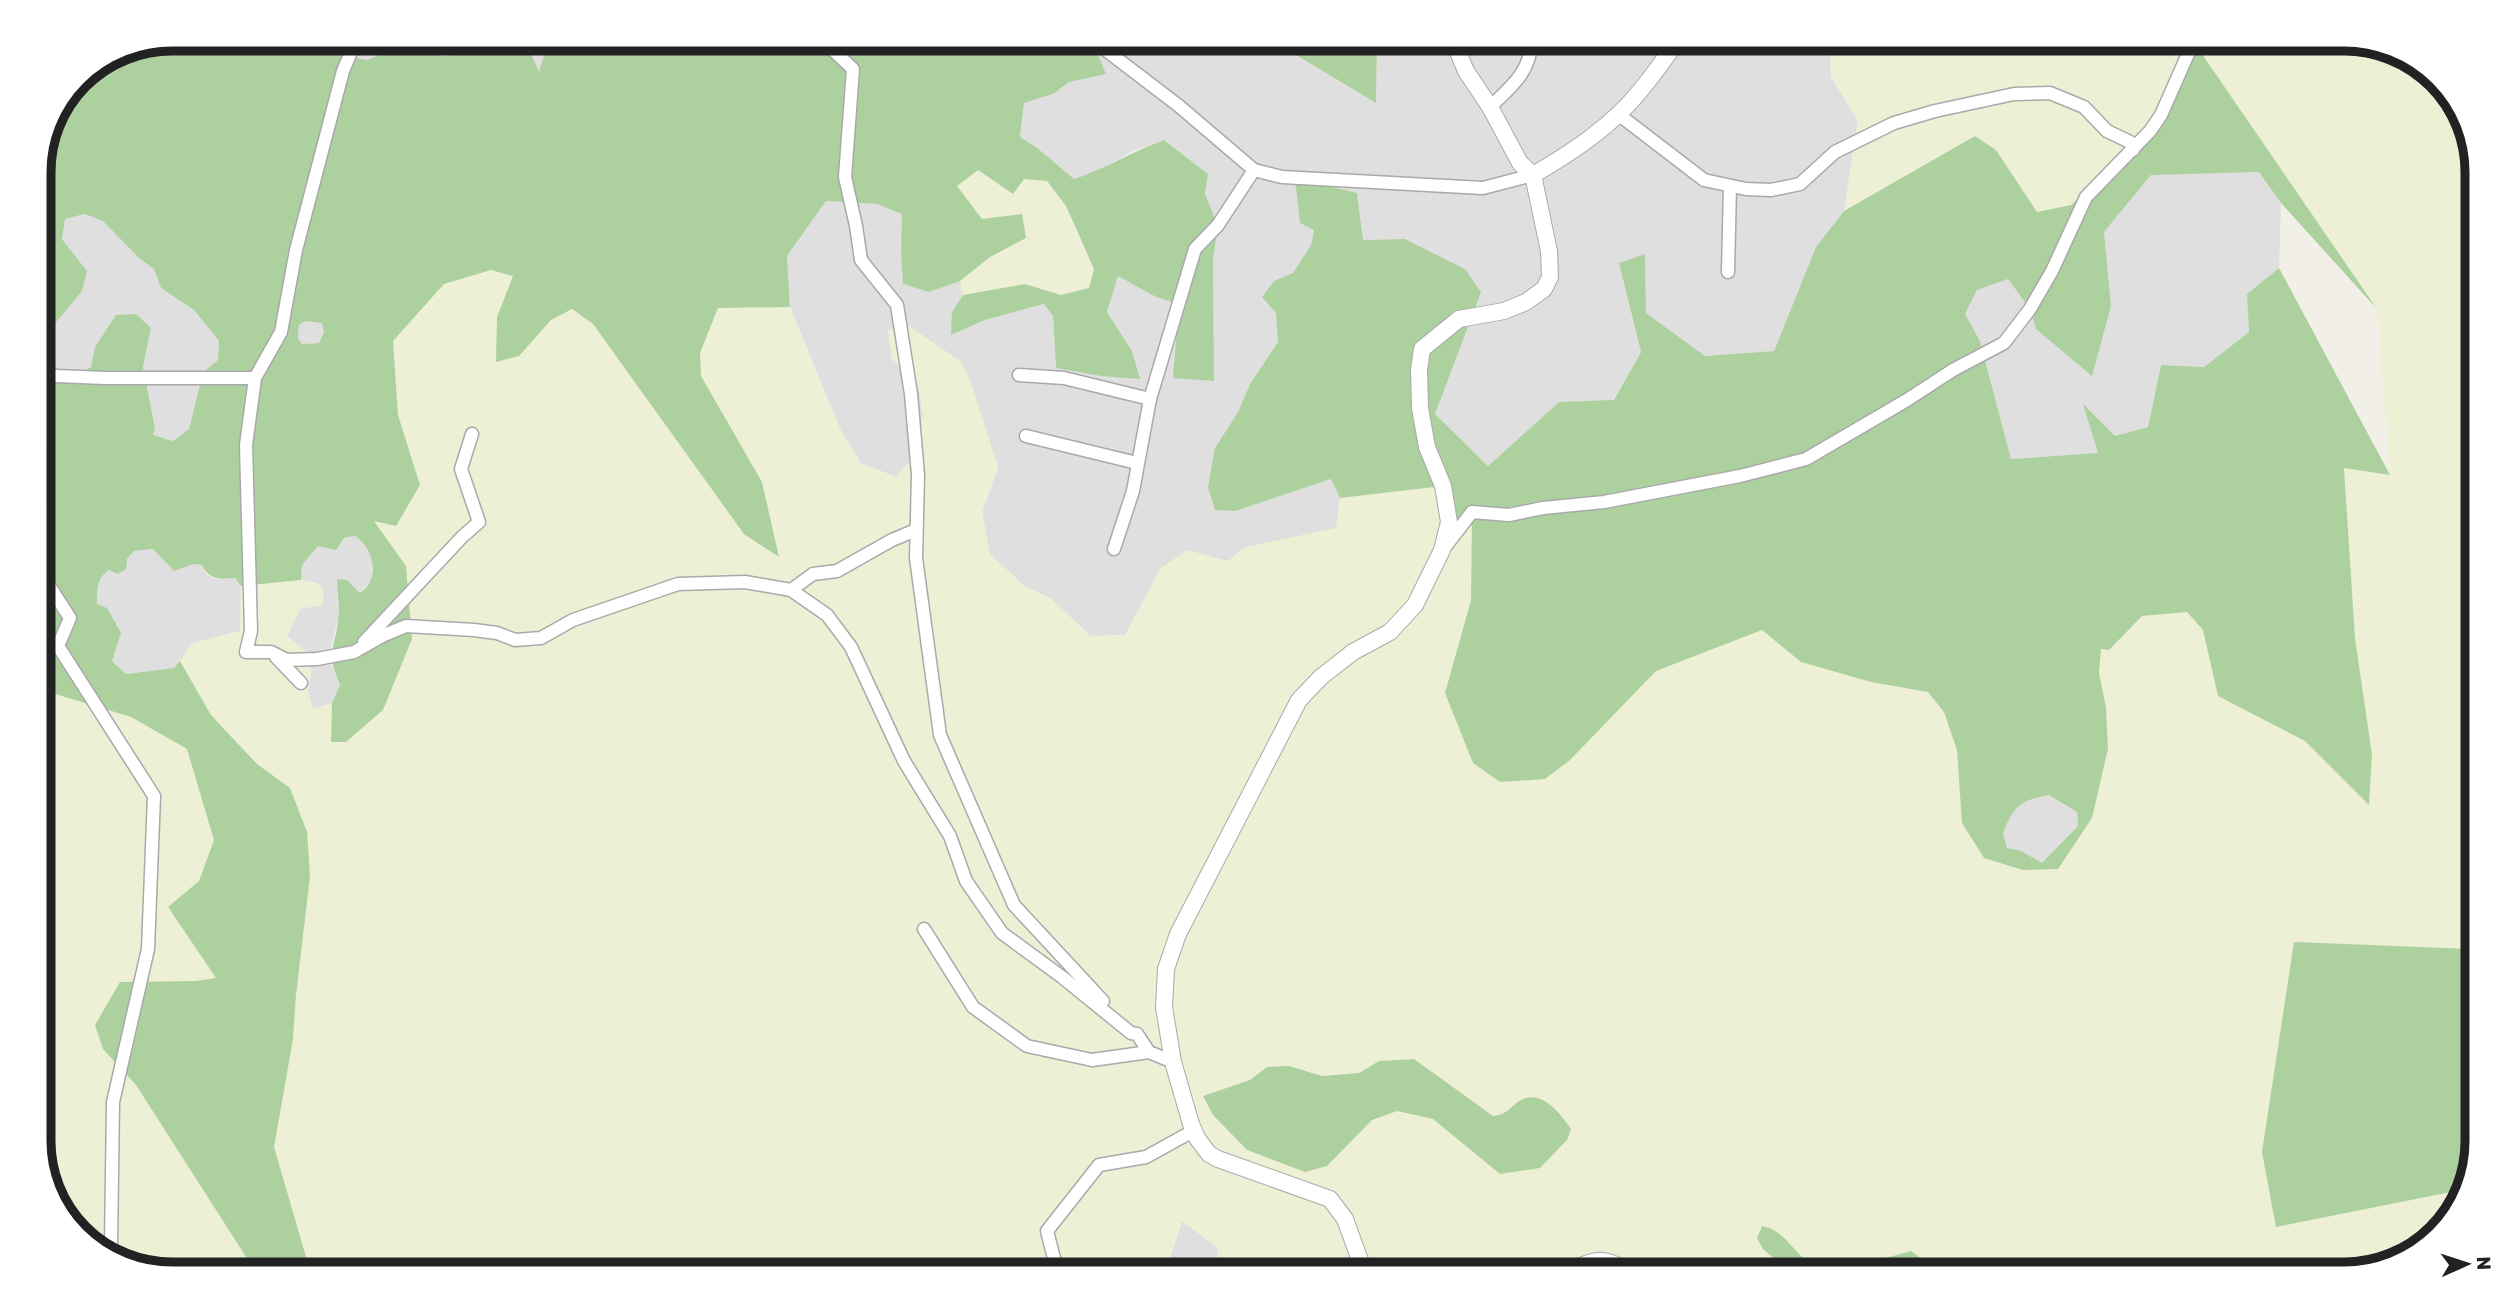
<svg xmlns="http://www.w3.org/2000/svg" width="2516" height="1313" font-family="Rubik,sans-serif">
	<rect width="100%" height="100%" fill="#f2efe9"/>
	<g fill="#e0dfdf">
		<polygon points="348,39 489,39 478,51 444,56 394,48 367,60 349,57"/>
		<polygon points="514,39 551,39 545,51 539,73"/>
		<polygon points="1051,39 1250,39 1266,49 1291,52 1376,103 1377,39 1830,39 1831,77 1858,120 1844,211 1816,247 1774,351 1705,356 1646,313 1645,255 1619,264 1641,352 1613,401 1559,402 1488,466 1435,414 1405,239 1363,240 1299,207 1300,222 1314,230 1311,245 1293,273 1275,281 1278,342 1250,384 1238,412 1215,448 1235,511 1331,478 1340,498 1337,528 1246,547 1228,561 1161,568 1125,635 1090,636 1050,598 1024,586 990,554 982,512 998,467 990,446 888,330 892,359 918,384 923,414 910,461 896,477 861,463 840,429 790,307 787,256 826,201 877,204 903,214 901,253 903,284 929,292 960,281 963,295 952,312 952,335 985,320 1044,304 1053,316 1056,368 1132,351 1107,312 1118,276 1156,297 1179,303 1214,381 1213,260 1218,225 1205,194 1208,174 1164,140 1133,151 1095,172 1074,179 1036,147 1020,138 1024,103 1053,94 1069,82 1063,53"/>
		<polygon points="2260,172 2281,203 2279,268 2247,294 2249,332 2204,367 2161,365 2148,427 2115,436 2084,406 2098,453 2011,459 1980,341 1965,314 1977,290 2008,279 2030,309 2111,306 2104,232 2151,174"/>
		<polygon points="85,214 103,220 139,257 154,269 161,288 194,310 219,341 218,360 203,372 189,430 173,441 153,435 155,428 143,367 151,328 95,347 91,367 74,376 53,378 45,358 43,338 82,291 87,271 62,239 65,219"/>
		<polygon points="305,321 322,322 325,332 319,343 302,344 298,338 299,325"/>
		<polygon points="39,472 42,492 55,519 39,543"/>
		<polygon points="355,536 363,541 373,560 371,581 360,593 347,580 337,579 338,619 330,650 332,666 340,685 332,703 313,709 308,691 311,672 287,636 300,609 317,583 301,580 302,565 318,546"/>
		<polygon points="153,549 174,570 193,564 202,565 207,575 216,579 235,578 241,586 240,631 192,644 175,668 126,674 112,661 97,604 97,585 101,576 127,559 134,551"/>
		<polygon points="2049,795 2077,812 2078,826 2042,864 2021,851 2007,848 2003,834 2013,810 2028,799"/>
		<polygon points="1182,1220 1218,1248 1215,1274 1165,1274"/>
	</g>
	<g fill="#eef0d5" fill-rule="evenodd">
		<path d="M1830,39h514l59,13 52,46 22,66v828l-7,-43 -194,278 190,-38 -2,11 -46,52 -73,22h-403l-31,-23 -36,10 -59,6 -10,-6 -43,-12 28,25h-576l3,-26 -36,-27 -17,53h-854l-37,-127 19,-108 3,-44 14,-119 -3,-44 -17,-44 -33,-24 -46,-49 -31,-54 12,-18 48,-12 1,-45 60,-6 16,3 7,7 -1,15 -23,4 -13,27 20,16 4,20 -3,19 5,18 19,-6 -1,38 14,1 38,-32 29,-71 -6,-73 -33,-46 47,-35 -22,-70 -5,-74 51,-57 47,-14 22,5 -16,43 22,38 32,-36 21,-11 21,15 186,232 -17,-74 -61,-106 -1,-23 19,-45 71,-1 50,122 20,34 36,14 14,-16 13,-47 -5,-30 -26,-25 -4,-29 21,-4 51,35 10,19 28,87 -16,45 8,42 34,32 26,12 41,38 34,-1 36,-67 26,-18 41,11 18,-14 90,-19 4,-30 103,-12 29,26 -1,88 -26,93 101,86 24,-19 86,-89 106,-41 39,32 70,20 57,10 16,20 13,38 5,73 22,35 74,11 34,-51 16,-69 -2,-42 -7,-34 2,-24 8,1 33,-34 46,-5 15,19 15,66 87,45 64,64v21l3,-71 -17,-117 -12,-171 47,7 -13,-165 -183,-267 -11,25 -50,83 -62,55 -34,7 -41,-62 -21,-14 -131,75 14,-91 -27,-43zM1414,1059l79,57 11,-1 19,-16 -22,75 -68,-55 -36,-8 -25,9 -45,46 -124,-70 86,-30 33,10 24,-2 13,-1 20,-12z"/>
		<polygon points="978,170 1013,194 1024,179 1047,181 1066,206 1079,240 1094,269 1089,288 1061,295 1025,284 963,295 960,281 990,257 1026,238 982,219 957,186"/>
		<polygon points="39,689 131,717 187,749 214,840 199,881 168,908 217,978 196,981 103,1049 136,1085 257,1274 172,1274 113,1261 61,1215 39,1150"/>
	</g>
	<g fill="#add19e" fill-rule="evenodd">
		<path d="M995,38l12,9 27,-8 17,-1 12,15 29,-12 14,33 -37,8 -16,12 -29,9 -4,34 16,10 38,32c31,-10 59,-28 90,-39l44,34 -3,20 13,31 -5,35 1,121 -41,-3 6,-74 -23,-7 -38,-21 -11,36 25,39 8,28 -39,-3 -45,-8 -3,-52 -9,-12 -59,16 -34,15 1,-23 11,-17 62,-11 36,11 28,-7 5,-19 -28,-63 -19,-25 -23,-2 -11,15 -35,-24 -21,16 25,33 40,-5 4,24 -36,19 -30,24 -31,11 -26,-8 -2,-31 1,-39 -25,-10 -51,-3 -39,55 3,51 -72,1 -18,45 1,23 61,106 17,75 -35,-23 -151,-210 -21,-15 -21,11 -32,36 -23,6 1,-45 16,-41 -22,-6 -47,14 -51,57 5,74 22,70 -24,41 -22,-5 32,45 6,73 -29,71 -37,32h-15l1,-39 8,-18c-15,-36 -5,-33 -2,-66 2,-13 -1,-27 -1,-40l10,1 13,13c21,-14 14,-45 -5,-57l-11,2 -8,12 -18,-4 -16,19 -1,15 -60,6 -6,-8c-16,1 -25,3 -33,-13l-9,-1 -19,7 -21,-22 -19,2 -7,8 -1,10 -8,5 -9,-4c-13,9 -12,19 -12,34l10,4 14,25 -9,28 14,13 48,-6 6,-7 31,54 46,49 33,24 17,44 3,44 -14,119 -3,44 -19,108 37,127h-54l-121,-189 -33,-36 -8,-24 25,-43 76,-1 20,-3 -48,-71 31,-26 15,-41 -27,-91 -56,-32 -92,-28v-79l3,-2 -3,-12v-53l16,-24 -13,-27 -3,-20v-308l39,-87 43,-28 51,-10h176l1,18 18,3 27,-12 50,8 34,-5 11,-12c33,0 38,2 50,33l6,-21 6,-12zM85,214l18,7 36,37 15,11 7,19 33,22 25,31 -1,19 -15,12 -14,57 -16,12 -20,-6 2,-7 -12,-61 8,-39 -15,-14 -20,1 -21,32 -4,20 -17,9 -21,1 -8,-19 -2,-20 39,-47 5,-20 -25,-32 3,-20zM305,321l17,2 2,9 -5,11 -17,1 -4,-6 1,-13z"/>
		<polygon points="1250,39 1377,39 1376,103 1291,52 1266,49"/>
		<path d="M2193,41l184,268 -96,-106 -22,-31 -108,3 -47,57 7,74 -19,70 -56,-47 -6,-20 -22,-30 -31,11 -12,24 15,27 31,118 87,-6 -15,-49 32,32 33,-9 13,-62 43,2 45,-35 -2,-38 32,-26 111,207 -46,-7 11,170 17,117 -3,50 -64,-64 -87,-45 -15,-66 -16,-18 -45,4 -33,34 -8,-1 -2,24 7,34 2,42 -16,69 -34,51 -35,1 -39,-12 -22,-35 -5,-73 -13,-38 -16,-20 -57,-10 -70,-20 -39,-32 -106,41 -86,89 -25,19 -45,3 -27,-19 -28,-70 26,-93 1,-86 -30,36 1,-64 -103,12 -9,-19 -96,32 -20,-1 -7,-23 7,-39 23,-36 12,-28 28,-42 -2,-29 -14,-16 12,-16 19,-8 18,-28 3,-15 -14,-7 -5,-45 62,15 6,47 42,-1 60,30 16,23 -46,122 53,52 71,-64 55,-2 27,-48 -22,-89 26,-9 1,59 59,43 69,-5 42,-104 28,-36 131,-75 21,14 41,62 34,-7 62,-55 17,-19zM2049,795l28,17 1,14 -36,37 -21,-12 -14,-3 -4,-14c11,-28 16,-33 46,-39z"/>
		<polygon points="2294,942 2471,949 2477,1004 2477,1141 2466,1189 2276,1227 2262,1152"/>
		<path d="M1414,1059l79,57c16,-2 16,-9 28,-16 22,-11 40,15 50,29l-4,11 -27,28 -40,6 -67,-55 -36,-8 -25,9 -45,46 -22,6 -58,-22 -34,-35 -10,-19 47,-16 17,-13 22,-1 33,10 24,-2 13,-1 20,-12z"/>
		<path d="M1762,1226c19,3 28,20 42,33 22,19 81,-1 107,-8l31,23h-151l-28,-25 -6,-11z"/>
	</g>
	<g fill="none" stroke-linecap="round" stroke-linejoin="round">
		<defs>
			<g id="minor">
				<polyline points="357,38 343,71 296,250 281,332 255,378 246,445 251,631 246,652 271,652 287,660 317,659 354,652 382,636 406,626 474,630 497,633 515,640 541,638 573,620 678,584 745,582 791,590 827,615 851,647 904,761 950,836 966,881 1002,933 1062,977 1131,1033 1137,1034 1149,1052 1173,1062"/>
				<polyline points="820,38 853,69 845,177 856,226 861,260 897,305 911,394 918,475 916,558 940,735 1014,905 1103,1001"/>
				<polyline points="1090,38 1179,106 1254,170 1282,177 1483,188 1533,175"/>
				<path d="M1490,107c21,-20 43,-37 41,-69"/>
				<polyline points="1618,114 1704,180 1746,189 1771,190 1800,184 1835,152 1894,123 1935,111 2014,94 2050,93 2084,107 2107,131 2130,142 2133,150"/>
				<polyline points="1728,272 1730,186"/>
				<polyline points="39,371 57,376 105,378 255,378"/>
				<polyline points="1019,375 1064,378 1150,399"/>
				<polyline points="1026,436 1137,463"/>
				<polyline points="1445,547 1472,512 1509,515 1543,508 1604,502 1740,476 1806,459 1907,400 1953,370 2004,343 2030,309 2052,271 2086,197 2150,131 2161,115 2195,38"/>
				<polyline points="1114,549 1133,491 1150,399 1195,249 1218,225 1254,170"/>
				<polyline points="39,570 70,618 58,646 154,796 148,949 113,1102 111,1245 108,1257"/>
				<polyline points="791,590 813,574 837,571 892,540 916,530"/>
				<polyline points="364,642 462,537 479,522 461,469 472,434"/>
				<polyline points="276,657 301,683"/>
				<polyline points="924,929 973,1007 1027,1046 1092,1060 1149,1052"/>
				<polyline points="1058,1274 1047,1231 1099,1165 1146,1157 1193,1131"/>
			</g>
			<g id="tertiary">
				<path d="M1533,175c38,-22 79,-49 107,-84 14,-17 27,-35 39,-53"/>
				<polyline points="1365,1274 1345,1219 1330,1199 1218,1159 1209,1154 1197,1138 1191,1124 1173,1062 1164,1007 1166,969 1178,934 1299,700 1321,677 1353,652 1390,632 1415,605 1442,550 1449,522 1443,486 1427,447 1420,408 1419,370 1422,349 1459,319 1504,311 1526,302 1544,289 1550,277 1549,251 1533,175 1520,163 1490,107 1466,71 1452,38"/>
				<path d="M1566,1274c27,-17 39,-18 66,0"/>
			</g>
		</defs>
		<use href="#minor" stroke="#a9a9a9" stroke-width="15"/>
		<use href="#tertiary" stroke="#a9a9a9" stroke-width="18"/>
		<use href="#minor" stroke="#fff" stroke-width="12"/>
		<use href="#tertiary" stroke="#fff" stroke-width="16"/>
	</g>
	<path d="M0 0H2516V1313H0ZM172 51H2344A121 121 0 0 1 2465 172V1141A121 121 0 0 1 2344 1262H172A121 121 0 0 1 51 1141V172A121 121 0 0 1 172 51Z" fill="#fff" fill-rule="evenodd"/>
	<path fill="none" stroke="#222" stroke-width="9" d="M172 51H2344A121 121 0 0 1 2465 172V1141A121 121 0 0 1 2344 1262H172A121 121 0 0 1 51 1141V172A121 121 0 0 1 172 51Z"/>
	<g transform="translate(2467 1264) rotate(87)" stroke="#ffffff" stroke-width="5" paint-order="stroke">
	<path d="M0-5L12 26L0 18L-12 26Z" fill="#222222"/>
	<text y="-10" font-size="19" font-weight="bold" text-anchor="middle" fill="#222222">N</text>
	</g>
</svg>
